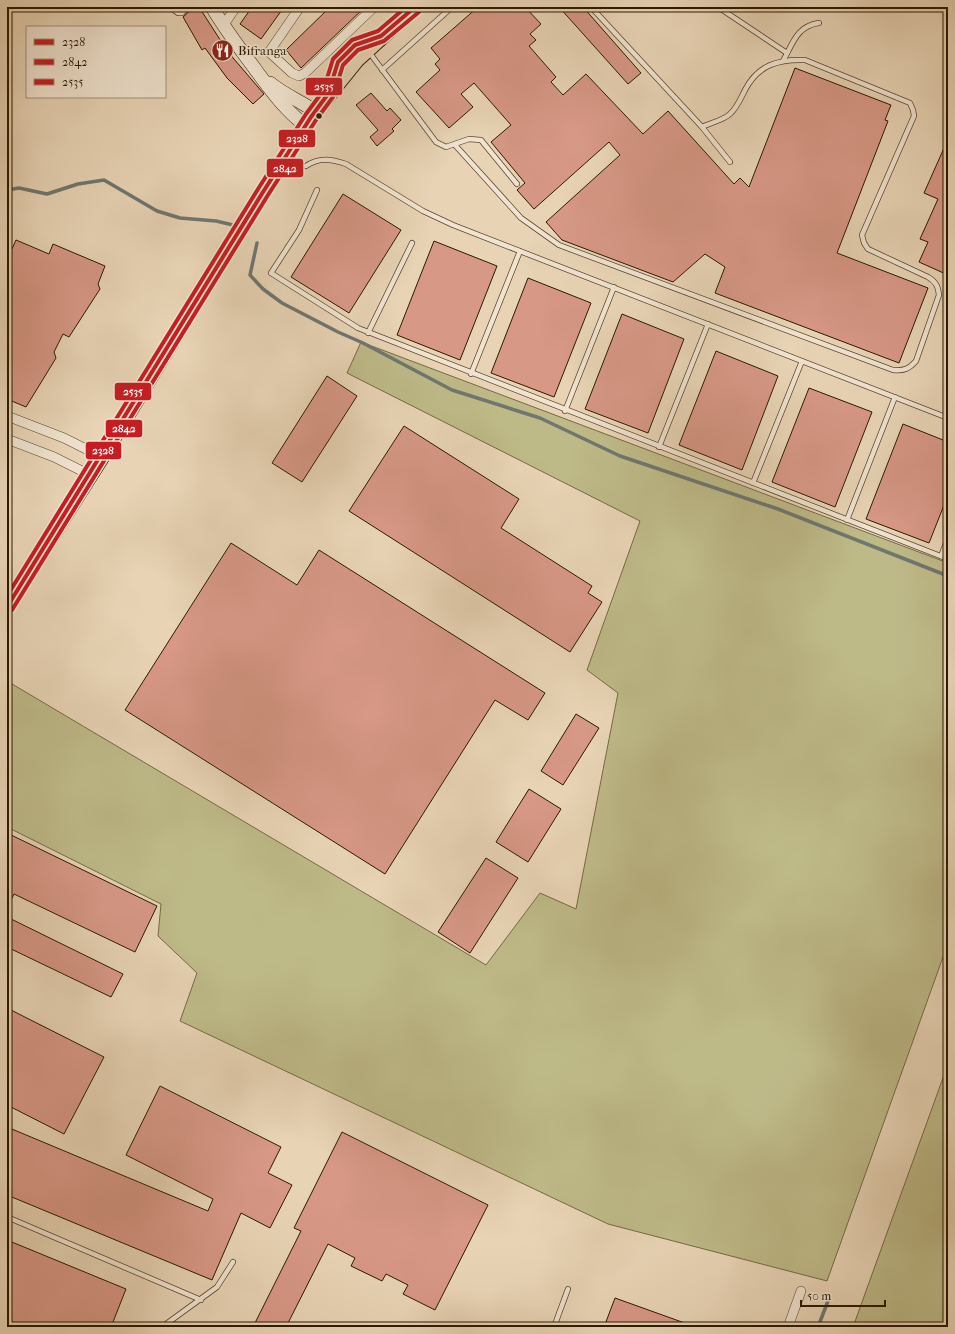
<svg xmlns="http://www.w3.org/2000/svg" width="955" height="1334" font-family="'IM FELL French Canon',serif">
	<rect width="100%" height="100%" fill="#e8d4b5"/>
	<filter id="stains"><feTurbulence type="fractalNoise" baseFrequency=".005" numOctaves="4"/><feColorMatrix values="0 0 0 0 .2 0 0 0 0 .09 0 0 0 0 .02 0 0 0 .5 -.17"/></filter>
	<radialGradient id="worn" r=".72"><stop offset=".6" stop-color="#630" stop-opacity="0"/><stop offset="1" stop-color="#630" stop-opacity=".3"/></radialGradient>
	<g fill="#beba88" stroke="#756a44">
		<polygon points="361,342 948,563 948,943 827,1281 608,1224 180,1021 197,973 158,936 161,904 7,827 7,681 486,965 540,893 576,909 618,693 587,670 640,521 347,373"/>
		<polygon points="948,1064 948,1327 853,1327"/>
	</g>
	<g fill="none" stroke-linecap="round" stroke-linejoin="round">
		<g stroke="#6f776f" stroke-width="3.5">
			<polyline points="7,190 19,188 47,194 78,184 104,180 157,211 180,218 216,221 233,225"/>
			<polyline points="257,243 250,275 263,289 282,303 338,332 363,343 452,390 540,418 620,456 778,509 948,576"/>
			<polyline points="818,1327 828,1301"/>
		</g>
	</g>
	<g fill="#d79886" stroke="#2c1901">
		<polygon points="194,7 199,7 228,52 264,94 253,104 227,78 205,48 202,50 183,17"/>
		<polygon points="252,7 284,7 261,39 240,24"/>
		<polygon points="330,7 365,7 301,68 286,50"/>
		<polygon points="478,7 525,7 541,24 530,34 536,40 529,46 556,77 551,82 563,95 586,74 643,134 668,111 734,184 740,178 749,187 795,68 891,105 885,120 888,121 837,253 928,288 899,363 715,293 725,267 705,254 673,282 562,240 546,222 620,155 609,142 534,209 517,190 525,183 491,142 511,125 474,83 461,94 473,107 449,128 416,92 440,70 435,64 440,59 431,48"/>
		<polygon points="559,7 583,7 641,73 628,84"/>
		<polygon points="371,93 387,111 390,108 401,120 392,129 394,131 377,146 370,137 378,130 356,105"/>
		<polygon points="948,139 948,275 919,262 928,242 920,239 938,199 924,193"/>
		<polygon points="343,194 401,230 349,313 291,277"/>
		<polygon points="16,240 49,254 53,244 105,266 98,284 100,289 69,337 63,334 54,352 56,358 26,407 7,399 7,247 12,249"/>
		<polygon points="434,241 497,266 460,360 397,335"/>
		<polygon points="528,278 591,303 554,397 491,373"/>
		<polygon points="622,314 684,339 648,433 585,409"/>
		<polygon points="716,351 778,376 742,470 679,445"/>
		<polygon points="327,376 357,396 302,482 272,463"/>
		<polygon points="809,388 872,412 835,507 772,482"/>
		<polygon points="903,424 948,442 948,495 929,543 866,519"/>
		<polygon points="404,426 519,499 501,528 592,586 588,593 602,602 570,652 349,511"/>
		<polygon points="231,543 297,585 319,550 545,693 528,720 495,700 385,874 125,710"/>
		<polygon points="576,714 599,728 563,785 541,771"/>
		<polygon points="529,789 561,809 528,862 496,842"/>
		<polygon points="7,833 157,906 135,952 14,894 7,908"/>
		<polygon points="486,858 518,878 470,953 438,932"/>
		<polygon points="7,917 123,974 111,997 7,947"/>
		<polygon points="7,1008 104,1057 64,1134 7,1105"/>
		<polygon points="160,1086 281,1147 268,1173 292,1185 270,1228 241,1213 212,1280 7,1195 7,1127 208,1211 213,1199 126,1155"/>
		<polygon points="342,1132 488,1205 435,1310 403,1294 408,1285 386,1274 382,1281 351,1266 355,1258 328,1244 286,1327 253,1327 301,1231 294,1228"/>
		<polygon points="7,1240 126,1289 111,1327 7,1327"/>
		<polygon points="615,1298 693,1326 692,1327 604,1327"/>
	</g>
	<g fill="none" stroke-linecap="round" stroke-linejoin="round">
		<defs>
			<g id="lane">
				<polyline points="170,7 178,13 182,13 188,7"/>
				<polyline points="591,7 702,127 730,162"/>
				<polyline points="718,7 787,53"/>
				<polyline points="369,52 436,142 446,147 469,139 481,140 517,184"/>
				<path d="M783,61c10,-18 14,-35 36,-38"/>
				<polyline points="382,70 452,7"/>
				<path d="M332,83c8,-27 12,-35 40,-44"/>
				<path d="M455,145l66,73 38,27 334,125c11,1 16,-1 23,-9l23,-66c-1,-9 -3,-13 -11,-18l-60,-28 -4,-6 -2,-8 52,-119 -1,-6 -3,-7 -105,-43c-27,-1 -47,5 -60,30 -4,8 -8,18 -15,24 -6,6 -20,9 -28,13"/>
				<path d="M306,166c13,-9 25,-7 40,-2l77,47 30,14 495,193"/>
				<polyline points="317,190 299,230 271,273 358,328 948,559"/>
				<polyline points="368,333 412,243"/>
				<polyline points="471,374 520,251"/>
				<polyline points="565,411 614,287"/>
				<polyline points="659,447 708,324"/>
				<polyline points="753,483 802,361"/>
				<polyline points="847,520 895,397"/>
				<polyline points="941,556 948,538"/>
				<polyline points="7,1217 201,1300"/>
				<polyline points="162,1327 217,1287 233,1262"/>
				<polyline points="554,1327 568,1289"/>
			</g>
			<g id="street">
				<polyline points="300,7 269,52 292,73 299,76 305,73 372,9"/>
				<polyline points="223,26 236,7"/>
				<polyline points="7,416 64,438 102,457"/>
				<polyline points="7,439 54,457 90,475"/>
				<polyline points="788,1327 801,1291"/>
			</g>
			<g id="secondary">
				<path d="M212,7c14,24 30,44 46,66 15,20 28,38 48,53"/>
				<path d="M270,83c14,12 31,18 46,29"/>
			</g>
			<polyline id="primary" points="7,607 102,457 234,239 311,117 357,60 415,7"/>
		</defs>
		<use href="#lane" stroke="#5b482e" stroke-width="6"/>
		<use href="#street" stroke="#5b482e" stroke-width="10"/>
		<use href="#secondary" stroke="#2c1901" stroke-width="14"/>
		<use href="#primary" stroke="#2c1901" stroke-width="16"/>
		<polyline stroke="#2c1901" stroke-width="2" stroke-dasharray="1 2" stroke-linecap="butt" points="312,80 320,88"/>
		<use href="#lane" stroke="#f0e3cf" stroke-width="4.5"/>
		<use href="#street" stroke="#f0e3cf" stroke-width="9"/>
		<use href="#secondary" stroke="#f0e3cf" stroke-width="13"/>
		<use href="#primary" stroke="#e8d4b5" stroke-width="14"/>
		<defs>
			<polyline id="bus-1" points="7,607 263,192 311,117 328,94 338,62 355,45 381,36 415,7"/>
			<polyline id="bus-2" points="12,610 268,195 316,120 333,97 343,65 358,50 384,41 419,12"/>
			<polyline id="bus-3" points="7,596 258,189 306,114 323,91 333,59 352,40 378,31 406,7"/>
		</defs>
		<use href="#bus-1" stroke="#f0e3cf" stroke-width="7"/>
		<use href="#bus-2" stroke="#f0e3cf" stroke-width="7"/>
		<use href="#bus-3" stroke="#f0e3cf" stroke-width="7"/>
		<use href="#bus-1" stroke="#c61d23" stroke-width="4"/>
		<use href="#bus-2" stroke="#c61d23" stroke-width="4"/>
		<use href="#bus-3" stroke="#c61d23" stroke-width="4"/>
	</g>
	<defs>
		<symbol id="restaurant-disc" viewBox="-11 -11 22 22"><circle r="9.5" fill="#8f2418" stroke="#f0e3cf"/><path d="M-5-6h1v4h1v-4h1v4h1v-4h1v5L-1.5 .5V6h-2V.5L-5-1ZM5-6V6H3V1.5H1.5Q1.5-4 5-6Z" fill="#fff"/></symbol>
	</defs>
	<g fill-rule="evenodd">
		<use href="#restaurant-disc" x="210" y="38" width="25" height="25"/>
	</g>
	<circle fill="#2c1901" stroke="#f0e3cf" stroke-width="1.5" cx="319" cy="116" r="3.5"/>
	<g text-anchor="middle" dominant-baseline="central" stroke-width="3" stroke-linejoin="round" paint-order="stroke">
		<g font-size="13" fill="#2c1901" stroke="#f0e3cf" text-anchor="start">
			<text x="238" y="50">Bifranga</text>
		</g>
	</g>
	<g stroke="#f0e3cf" stroke-width="1.5">
		<rect x="305" y="77" width="38" height="19" rx="4" fill="#c61d23"/>
		<rect x="278" y="129" width="38" height="19" rx="4" fill="#c61d23"/>
		<rect x="266" y="158" width="38" height="20" rx="4" fill="#c61d23"/>
		<rect x="114" y="382" width="38" height="19" rx="4" fill="#c61d23"/>
		<rect x="105" y="419" width="38" height="19" rx="4" fill="#c61d23"/>
		<rect x="85" y="441" width="37" height="19" rx="4" fill="#c61d23"/>
	</g>
	<g font-size="11" text-anchor="middle" font-weight="bold" fill="#fff">
		<text x="324" y="90">2535</text>
		<text x="297" y="142">2328</text>
		<text x="285" y="172">2842</text>
		<text x="133" y="395">2535</text>
		<text x="124" y="432">2842</text>
		<text x="103" y="454">2328</text>
	</g>
	<rect width="955" height="1334" fill="none" stroke="#e8d4b5" stroke-width="24"/>
	<rect x="8" y="8" width="939" height="1318" fill="none" stroke="#2c1901" stroke-width="2"/>
	<rect x="12" y="12" width="931" height="1310" fill="none" stroke="#2c1901"/>
	<rect x="26" y="26" width="140" height="72" fill="#f0e3cf" stroke="#a2927d"/>
	<rect x="34" y="39" width="20" height="6" fill="#c61d23" stroke="#a2927d"/>
	<text x="62" y="46" font-size="12" fill="#2c1901">2328</text>
	<rect x="34" y="59" width="20" height="6" fill="#c61d23" stroke="#a2927d"/>
	<text x="62" y="66" font-size="12" fill="#2c1901">2842</text>
	<rect x="34" y="79" width="20" height="6" fill="#c61d23" stroke="#a2927d"/>
	<text x="62" y="86" font-size="12" fill="#2c1901">2535</text>
	<path d="M801 1300v6h84v-6" fill="none" stroke="#2c1901" stroke-width="2"/>
	<text x="807" y="1300" font-size="12" fill="#2c1901" stroke="#f0e3cf" stroke-width="3" paint-order="stroke">50 m</text>
	<rect width="100%" height="100%" filter="url(#stains)"/>
	<rect width="100%" height="100%" fill="url(#worn)"/>
</svg>
